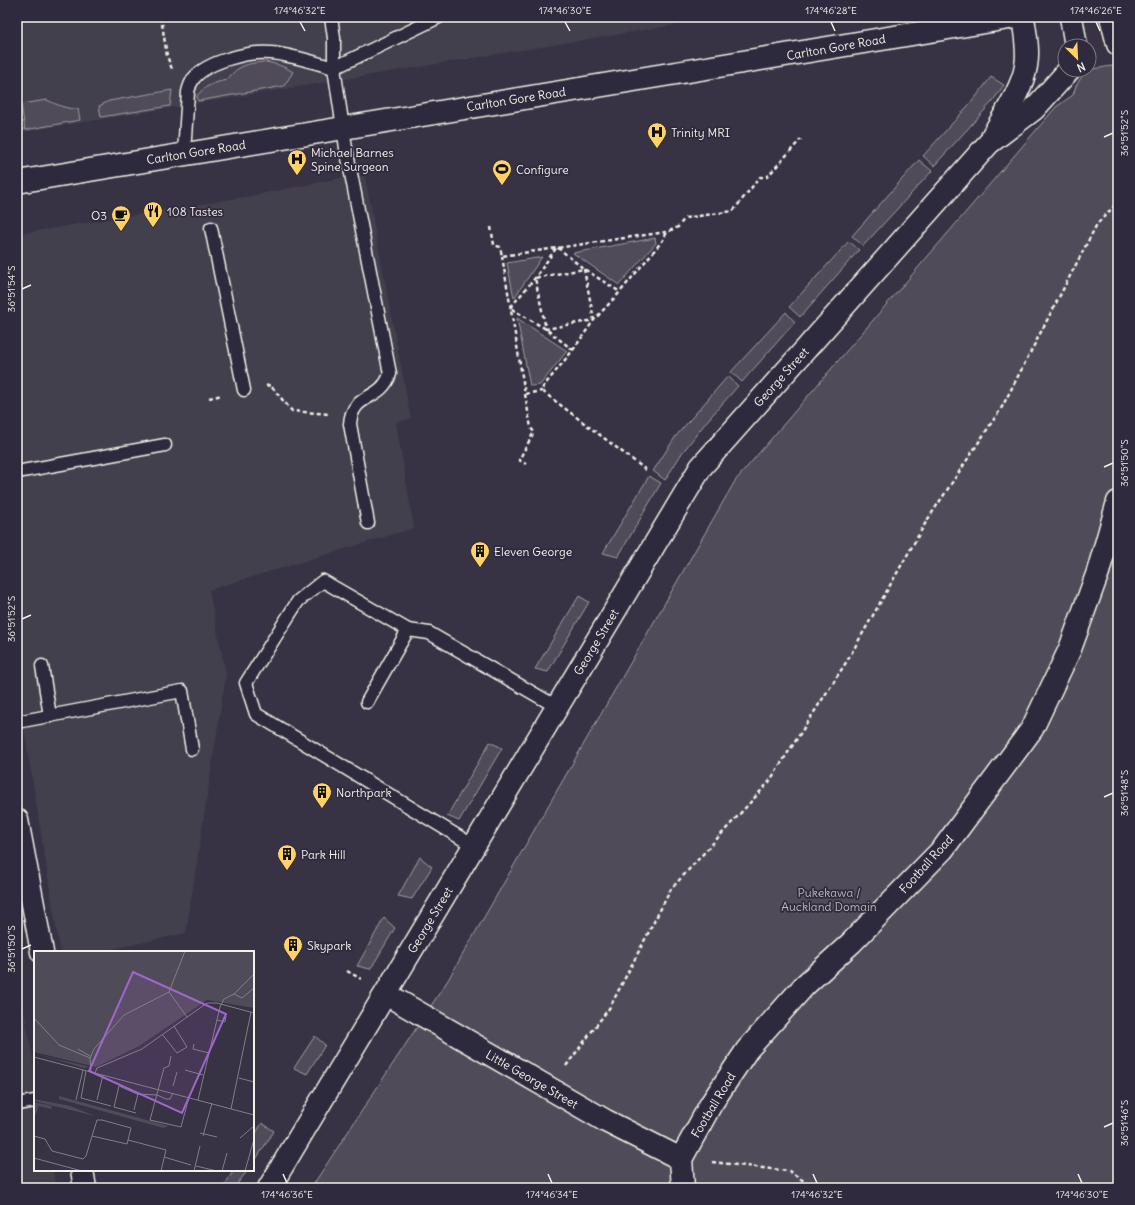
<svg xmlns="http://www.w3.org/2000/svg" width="1135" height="1205" font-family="Delius,sans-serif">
	<rect width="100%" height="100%" fill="#373244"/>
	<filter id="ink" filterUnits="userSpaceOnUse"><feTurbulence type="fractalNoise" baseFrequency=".025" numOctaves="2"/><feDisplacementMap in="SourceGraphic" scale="8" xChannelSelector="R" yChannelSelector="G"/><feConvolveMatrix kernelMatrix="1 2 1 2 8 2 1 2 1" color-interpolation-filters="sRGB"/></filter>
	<g filter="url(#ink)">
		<g fill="#433f4e">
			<polygon points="17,17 724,17 17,133"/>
			<polygon points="365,176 411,419 396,422 414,528 209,590 226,674 186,933 99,952 60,952 17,685 17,234 250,196 345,177"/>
			<polygon points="17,972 35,1070 35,1170 53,1170 56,1188 17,1188"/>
		</g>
		<g fill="#504b59" stroke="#a29ea0">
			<path d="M266,62c10,2 18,4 27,10l-9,14 -86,15 -1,-5c7,-10 18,-14 30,-16 11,-15 21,-17 39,-18z"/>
			<polygon points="1118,65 1118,1188 311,1188 448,980 735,481 1056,107 1073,95 1076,86 1086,70"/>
			<polygon points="991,77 1004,85 992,102 934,166 923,156 975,98"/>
			<polygon points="172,90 170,106 101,117 99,106 109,101"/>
			<path d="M47,100c10,5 19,9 31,9l2,11 -55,10 -4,-26z"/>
			<polygon points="919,160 932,171 863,246 852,236"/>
			<polygon points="655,238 656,243 619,285 573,253"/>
			<polygon points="849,241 859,250 800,317 789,307"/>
			<polygon points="542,257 514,298 507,263"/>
			<polygon points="786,312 795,322 742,382 731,372"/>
			<polygon points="517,318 567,351 540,385 530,386"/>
			<polygon points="728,376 738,386 707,421 682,453 665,480 653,471 676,436"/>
			<polygon points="649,476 661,483 618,557 603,553"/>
			<polygon points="579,596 589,602 550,668 548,672 535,669"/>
			<polygon points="490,742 502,748 459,821 447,816"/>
			<polygon points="420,857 432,867 412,899 398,896"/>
			<polygon points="384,918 395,928 373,965 370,969 357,966"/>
			<polygon points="315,1036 325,1045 307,1074 294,1068"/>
			<polygon points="262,1123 274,1131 253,1164 253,1138"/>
			<polygon points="234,1170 248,1170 234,1188 223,1188"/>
		</g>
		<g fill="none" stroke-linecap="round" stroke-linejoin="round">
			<defs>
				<g id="service">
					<path d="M331,17l3,21v30l12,80 44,226c-9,28 -38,18 -40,50l18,99"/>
					<path d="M184,153l4,-61c1,-5 3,-10 6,-14 14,-17 56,-27 77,-25 21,2 42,9 63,15l105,-51"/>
					<polyline points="211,228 244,390"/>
					<polyline points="17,472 165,445"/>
					<polyline points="42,666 50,716"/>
					<polyline points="367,702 408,630"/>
					<polyline points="17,722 182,691 192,749"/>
					<polyline points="474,846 256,714 246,683 298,601 323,581 408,630 429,633 557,707"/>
					<polyline points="17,1104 35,1101"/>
				</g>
				<g id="minor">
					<polyline points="1071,17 1076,46"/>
					<polyline points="1111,17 1118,44"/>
					<path d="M993,135c11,-19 30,-48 33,-69 3,-16 -1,-33 -3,-49"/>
					<polyline points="17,820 42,952"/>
					<polyline points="386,994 606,1121 681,1159"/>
					<polyline points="82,1170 85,1188"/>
					<polyline points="269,1188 701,467 989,143 1034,109 1069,70"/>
					<polyline points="683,1188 681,1159 711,1104 747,1050 805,985 851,943 943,849 1032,729 1070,649 1098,572 1118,502"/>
				</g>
				<polyline id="secondary" points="17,182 1015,17"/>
			</defs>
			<use href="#service" stroke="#f4f1e8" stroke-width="15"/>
			<use href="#minor" stroke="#f4f1e8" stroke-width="25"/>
			<use href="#secondary" stroke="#f4f1e8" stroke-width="25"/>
			<g stroke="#f4f1e8" stroke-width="2.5" stroke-dasharray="4 3" stroke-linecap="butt">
				<polyline points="161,17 167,56 172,69"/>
				<polyline points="491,227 494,245 500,247 502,256 666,232"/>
				<polyline points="502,256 525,394 542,391"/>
				<polygon points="584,269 594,320 546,329 535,278"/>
				<polyline points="573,350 546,329 510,308 535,278 557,247 584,269 620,292"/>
				<polyline points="266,386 270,385 292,411 329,414"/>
				<polyline points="525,394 531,428 534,432 519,460 526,464"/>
				<polyline points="209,398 222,395"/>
				<polyline points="646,470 542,391 543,387 573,350 594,320 620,292 663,240 667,232 678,227 685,218 733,211 760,177 767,177 801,139"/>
				<polyline points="347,971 361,979"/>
				<polyline points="566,1066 610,1007 671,889 769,782 847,661 926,522 1002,407 1097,224 1118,202"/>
				<polyline points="712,1162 789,1171 814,1188"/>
			</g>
			<use href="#service" stroke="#2f2a3d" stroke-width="12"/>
			<use href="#minor" stroke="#2f2a3d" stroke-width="22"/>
			<use href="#secondary" stroke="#2f2a3d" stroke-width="22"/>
		</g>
	</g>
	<path fill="none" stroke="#f4f1e8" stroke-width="1.5" d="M300,22l5,9M565,22l5,9M831,22l4,9M1096,22l4,9M1104,137l9,-4M22,289l9,-4M1104,467l9,-4M22,619l9,-4M1104,797l9,-4M22,949l9,-4M1104,1127l9,-4M283,1174l4,9M548,1174l4,9M813,1174l4,9M1078,1174l4,9"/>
	<defs>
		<symbol id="hospital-pin" viewBox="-11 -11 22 30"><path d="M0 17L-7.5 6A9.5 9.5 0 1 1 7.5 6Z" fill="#ffd166" stroke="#2f2a3d"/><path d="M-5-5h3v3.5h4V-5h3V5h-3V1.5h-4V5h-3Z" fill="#111"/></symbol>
		<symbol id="stadium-pin" viewBox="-11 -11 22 30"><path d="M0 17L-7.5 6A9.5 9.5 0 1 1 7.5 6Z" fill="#ffd166" stroke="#2f2a3d"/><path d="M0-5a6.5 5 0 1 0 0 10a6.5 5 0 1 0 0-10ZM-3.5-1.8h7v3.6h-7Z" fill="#111"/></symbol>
		<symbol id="restaurant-pin" viewBox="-11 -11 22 30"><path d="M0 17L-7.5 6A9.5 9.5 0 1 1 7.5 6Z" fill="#ffd166" stroke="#2f2a3d"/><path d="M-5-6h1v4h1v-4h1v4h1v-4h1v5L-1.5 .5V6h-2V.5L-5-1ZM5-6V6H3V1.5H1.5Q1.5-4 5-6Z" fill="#111"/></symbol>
		<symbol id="cafe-pin" viewBox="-11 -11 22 30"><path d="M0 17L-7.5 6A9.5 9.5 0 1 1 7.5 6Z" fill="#ffd166" stroke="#2f2a3d"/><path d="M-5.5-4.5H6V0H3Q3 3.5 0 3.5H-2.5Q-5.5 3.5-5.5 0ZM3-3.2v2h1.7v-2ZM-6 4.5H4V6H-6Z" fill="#111"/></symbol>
		<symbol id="building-pin" viewBox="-11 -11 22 30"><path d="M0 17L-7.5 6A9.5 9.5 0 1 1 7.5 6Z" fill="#ffd166" stroke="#2f2a3d"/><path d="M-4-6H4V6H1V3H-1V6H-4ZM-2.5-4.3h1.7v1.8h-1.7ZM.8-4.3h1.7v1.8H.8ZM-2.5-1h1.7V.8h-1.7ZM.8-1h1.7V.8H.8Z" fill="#111"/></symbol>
	</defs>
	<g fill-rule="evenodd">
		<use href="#hospital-pin" x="646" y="121" width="22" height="30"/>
		<use href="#hospital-pin" x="286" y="148" width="22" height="30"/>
		<use href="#stadium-pin" x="491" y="158" width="22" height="30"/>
		<use href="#restaurant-pin" x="142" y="200" width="22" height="30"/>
		<use href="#cafe-pin" x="110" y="204" width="22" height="30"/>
		<use href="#building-pin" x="469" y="540" width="22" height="30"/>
		<use href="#building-pin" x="311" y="781" width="22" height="30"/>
		<use href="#building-pin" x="276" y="843" width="22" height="30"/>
		<use href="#building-pin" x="282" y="934" width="22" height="30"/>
	</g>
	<g text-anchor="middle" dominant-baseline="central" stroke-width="3.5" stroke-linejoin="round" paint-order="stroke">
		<g font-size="12" fill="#f4f1e8" stroke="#2f2a3d">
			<text transform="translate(836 47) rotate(-10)">Carlton Gore Road</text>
			<text transform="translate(516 99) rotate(-9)">Carlton Gore Road</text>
			<text transform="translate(196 152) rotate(-9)">Carlton Gore Road</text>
			<text transform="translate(781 377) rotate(-48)">George Street</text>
			<text transform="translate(596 642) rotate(-59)">George Street</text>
			<text transform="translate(926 864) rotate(-48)">Football Road</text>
			<text transform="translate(430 920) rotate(-59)">George Street</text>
			<text transform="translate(532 1079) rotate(30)">Little George Street</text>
			<text transform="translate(713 1105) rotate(-59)">Football Road</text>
		</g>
		<g font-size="12" fill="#f4f1e8" stroke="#2f2a3d" text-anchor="start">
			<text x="671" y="132">Trinity MRI</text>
			<text x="311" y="152">Michael Barnes<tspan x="311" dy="14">Spine Surgeon</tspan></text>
			<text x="516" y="169">Configure</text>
			<text x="167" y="211">108 Tastes</text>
			<text x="107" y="215" text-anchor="end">O3</text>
			<text x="494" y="551">Eleven George</text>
			<text x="336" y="792">Northpark</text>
			<text x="301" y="854">Park Hill</text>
			<text x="307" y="945">Skypark</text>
		</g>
		<g font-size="12" fill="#bbb7b6" stroke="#2f2a3d">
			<text x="829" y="892">Pukekawa /<tspan x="829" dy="14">Auckland Domain</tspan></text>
		</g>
	</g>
	<g transform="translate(34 951)">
		<rect width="220" height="220" fill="#373244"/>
		<path d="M0,0h220v57l-47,-8 -68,46 -43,21 -62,-15zM0,102l22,6 35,8 -7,1zM25,145l110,30 -6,2 -104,-29zM0,148l36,7 25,10 -61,-15zM0,151l18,4 -1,3 -12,-3 -5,12z" fill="#504b59"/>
		<path fill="none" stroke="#837e86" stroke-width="1" d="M220,23l-20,20 8,4 12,-10M135,41l18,25M0,67l25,27 31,13 1,14M183,69l8,2 1,-6M128,83l15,19 10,-6 -13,-21M160,93l-1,5 16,4M44,98l12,7M137,105l-2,10 -5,2 -14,52 31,7 8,-30M0,106l220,58M56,107l4,-9 30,-34 45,-23 16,-41M151,119l18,5M52,120l-5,27 30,8M61,122l2,-5 45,-19 65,-46h10l37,10M205,127l15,4M139,135l4,-14M42,149l7,-30M63,149l6,-25M164,149l22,-93 4,-8 10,-5M197,158l20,-97M100,159l4,-16M102,162l-22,-6 5,-21 18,8 20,1 9,4h4l3,-6M166,182l17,4M0,185l11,3 7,12 31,8 3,-3 6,-20 35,8 1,-4 38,10 -5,21M58,185l5,-16h5l29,8 -3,12M169,185l9,-33M206,187l14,-12M130,206l27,8M0,207l48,13M162,215l21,5M160,220l6,-25M188,220l5,-18M211,220l9,-32"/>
		<path fill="#9f67cb" fill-opacity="0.15" stroke="#9f67cb" stroke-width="2" d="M99,21l93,42 -44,99 -93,-42z"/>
		<rect width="220" height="220" fill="none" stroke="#f4f1e8" stroke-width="2"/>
	</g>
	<rect width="1135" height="1205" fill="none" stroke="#2f2a3d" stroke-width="44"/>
	<g transform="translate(1077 58) rotate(156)"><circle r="19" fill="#2f2a3d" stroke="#7e7a81"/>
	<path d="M0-3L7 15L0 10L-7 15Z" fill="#ffd166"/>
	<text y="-6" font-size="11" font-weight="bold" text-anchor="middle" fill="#f4f1e8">N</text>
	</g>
	<rect x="22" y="22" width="1091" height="1161" fill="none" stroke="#f4f1e8" stroke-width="1.5"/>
	<g font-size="10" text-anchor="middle" fill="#f4f1e8">
		<text x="300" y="14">174°46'32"E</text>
		<text x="565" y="14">174°46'30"E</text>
		<text x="831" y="14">174°46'28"E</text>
		<text x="1096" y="14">174°46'26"E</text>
		<text transform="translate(1124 133) rotate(-90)" y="4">36°51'52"S</text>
		<text transform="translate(11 289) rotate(-90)" y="4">36°51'54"S</text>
		<text transform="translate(1124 463) rotate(-90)" y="4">36°51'50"S</text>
		<text transform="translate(11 619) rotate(-90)" y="4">36°51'52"S</text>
		<text transform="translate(1124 793) rotate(-90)" y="4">36°51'48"S</text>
		<text transform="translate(11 949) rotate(-90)" y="4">36°51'50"S</text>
		<text transform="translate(1124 1123) rotate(-90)" y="4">36°51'46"S</text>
		<text x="287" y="1198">174°46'36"E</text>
		<text x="552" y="1198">174°46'34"E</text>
		<text x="817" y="1198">174°46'32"E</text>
		<text x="1082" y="1198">174°46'30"E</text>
	</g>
</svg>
